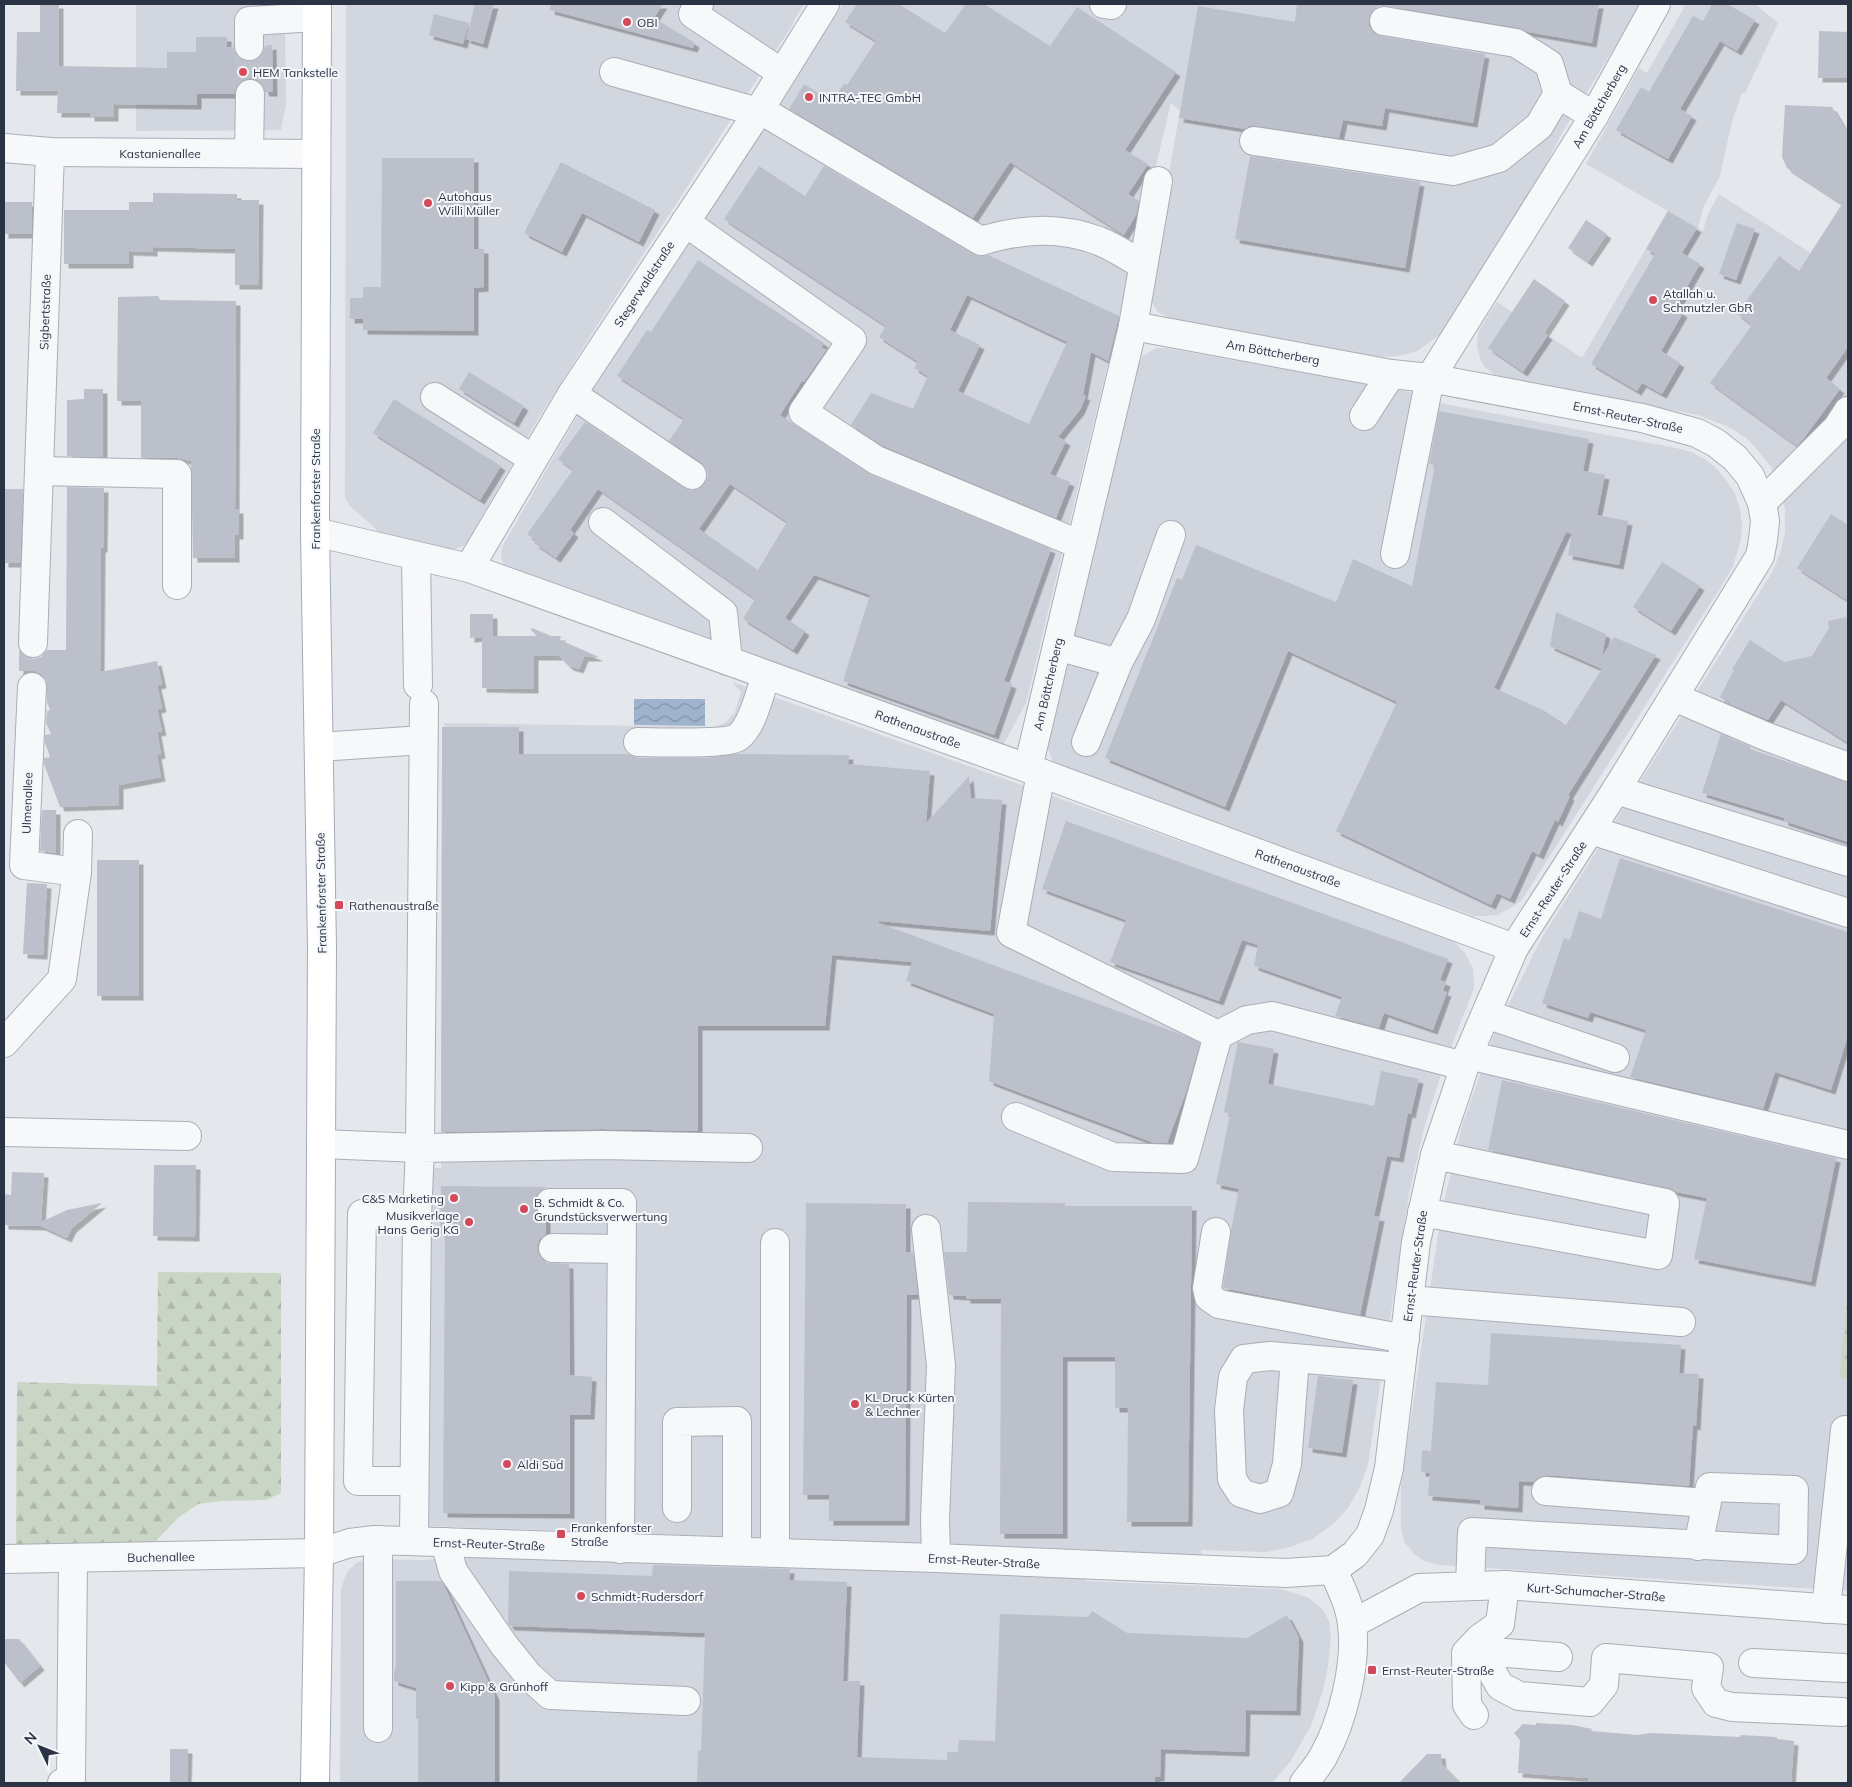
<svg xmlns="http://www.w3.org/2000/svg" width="1852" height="1787" font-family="Mulish,sans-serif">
	<defs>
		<pattern id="forest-firs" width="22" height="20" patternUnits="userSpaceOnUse" patternTransform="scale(1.25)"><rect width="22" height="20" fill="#c9d6c5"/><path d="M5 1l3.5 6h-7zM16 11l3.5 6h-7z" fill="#adb8ab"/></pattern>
		<pattern id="water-waves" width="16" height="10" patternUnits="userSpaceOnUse" patternTransform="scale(1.25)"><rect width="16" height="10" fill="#9fb4cc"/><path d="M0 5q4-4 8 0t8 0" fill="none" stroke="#8293a7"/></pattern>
		<filter id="shadow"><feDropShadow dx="4.5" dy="4.5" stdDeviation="0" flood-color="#0004"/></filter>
	</defs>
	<rect width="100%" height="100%" fill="#e4e7ec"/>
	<g fill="#d2d6de">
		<polygon points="136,4 274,4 285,31 286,104 281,130 136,131"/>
		<polygon points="346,4 804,4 794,20 793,24 589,338 540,416 465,545 452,550 379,532 350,506 345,498"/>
		<polygon points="843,4 1641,4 1562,133 1530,195 1441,334 1417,351 1400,356 1377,357 1171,319 1158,312 1150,300 1148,291 1180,111 1171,103 1026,703 1002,747 505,567 501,557 502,547 590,394"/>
		<polygon points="1686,4 1755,4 1778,23 1745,93 1742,93 1732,121 1720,176 1704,206 1698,228 1703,231 1708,214 1719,194 1848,277 1848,1288 1839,1377 1848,1379 1848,1591 1439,1565 1424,1561 1413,1553 1404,1541 1401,1528 1401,1486 1439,1228 1447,1189 1462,1126 1494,1034 1541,939 1771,574 1780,554 1785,532 1785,509 1780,488 1771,467 1750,441 1731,428 1698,415 1503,379 1496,376 1485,367 1481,361 1477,347 1478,333 1481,327 1497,302 1582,358 1668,211 1586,164 1639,68 1647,73"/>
		<polygon points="1156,348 1166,348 1420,394 1418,399 1676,448 1691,452 1705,459 1717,469 1727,481 1735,494 1740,509 1742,524 1741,540 1732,569 1522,900 1514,906 1498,915 1484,916 1473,916 1057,766 1053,763 1045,741 1138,365 1143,356"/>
		<polygon points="732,682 1444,935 1452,940 1465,953 1473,969 1474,988 1443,1068 1424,1128 1409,1194 1368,1464 1360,1487 1348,1508 1332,1525 1312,1539 1290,1547 1266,1552 1201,1550 1201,1557 1054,1548 428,1526 431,1168 441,1168 444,723 714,727 725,723 735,712 741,692"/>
		<polygon points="486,1556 1046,1576 1085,1578 1086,1581 1281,1589 1309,1598 1323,1610 1329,1621 1331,1636 1328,1666 1324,1687 1311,1726 1290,1762 1272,1783 340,1783 341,1588 347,1572 356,1563 367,1559 424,1560"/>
	</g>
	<g fill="url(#forest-firs)">
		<polygon points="158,1272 281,1273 281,1493 266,1500 221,1501 198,1504 178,1518 149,1548 16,1547 17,1382 157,1386"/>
		<polygon points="1848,1288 1848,1379 1839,1377"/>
	</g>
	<polygon fill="url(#water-waves)" points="634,699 705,699 705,726 634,725"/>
	<g fill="#bbc0ca" fill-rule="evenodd" filter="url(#shadow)">
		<polygon points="40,4 59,4 59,66 167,68 167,52 196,52 196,37 227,37 227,47 233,47 235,53 241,59 249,62 257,59 263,53 265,46 272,45 273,92 265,92 263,86 258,81 250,78 242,81 237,86 234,94 197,94 197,105 114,104 114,117 90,117 90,113 57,113 58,91 16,91 17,32 40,32"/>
		<polygon points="475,4 494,4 483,44 466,39"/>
		<polygon points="551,4 663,4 654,18 695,43 693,48 550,10"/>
		<polygon points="857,4 899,4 945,33 966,4 984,4 1050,46 1077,7 1176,72 1125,150 1148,164 1128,194 1139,201 1136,215 1124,235 1010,162 973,218 789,109 804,84 832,102 844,83 847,85 876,41 845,22"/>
		<polygon points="1297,4 1599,4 1592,43 1528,32 1519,28 1387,6 1379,6 1372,11 1369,18 1369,26 1374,33 1381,36 1485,54 1473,123 1385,108 1382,126 1343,120 1339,138 1256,126 1249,126 1245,129 1179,118 1198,6 1295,22"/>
		<polygon points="1712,4 1727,4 1755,20 1737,51 1720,41 1680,109 1692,116 1668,159 1616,130 1641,87 1649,92 1693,16 1703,21"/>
		<polygon points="434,14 469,23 463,44 429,35"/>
		<polygon points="1819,31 1848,32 1848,78 1818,78"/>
		<polygon points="1785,105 1832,107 1848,134 1848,347 1826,378 1840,389 1804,438 1797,446 1710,383 1752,325 1737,314 1779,256 1799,271 1842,204 1787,168 1782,157"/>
		<polygon points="1250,156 1420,182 1405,268 1235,239"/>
		<polygon points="382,158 474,158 474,249 484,249 484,287 474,288 474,331 363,330 363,319 350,319 350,298 363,298 363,287 381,287"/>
		<polygon points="561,162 655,210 639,242 582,213 562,252 524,233"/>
		<path d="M759,166l46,30 19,-30 149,88 6,2 9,-1 131,61 -11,45 -17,-9 -8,43 3,1 -6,14 -22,27 8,4 -16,33 20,8 -14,36 -173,-72 -32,-21 20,-32 42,16 15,-33 -14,-8 4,-6 -39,-25 7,-11 -162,-107zM967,295l100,47 -38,82 -71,-33 22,-46 -30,-15z"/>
		<polygon points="153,193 237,194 237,200 259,200 258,285 235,285 235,249 153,247 153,252 129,251 129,264 64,264 64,210 129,210 129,202 153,202"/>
		<rect x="4" y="202" width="28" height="32"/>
		<polygon points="1668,211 1697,228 1682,253 1700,264 1675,308 1683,313 1661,351 1680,363 1662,394 1642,383 1637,391 1591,364 1655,254 1646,249"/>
		<polygon points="1586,220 1607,234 1588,262 1568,248"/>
		<polygon points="1737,223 1755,229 1736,280 1719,274"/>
		<path d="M698,260l126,83 -3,4 5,3 -22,32 -2,-1 -22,34 90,59 181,75 -47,132 8,3 -18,51 -151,-54 27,-86 -56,-20 -29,43 20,13 -12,19 -50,-31 12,-20 -157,-110 -28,41 4,3 -18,25 -22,-15 3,-2 -10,-7 46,-64 -15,-11 27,-37 99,66 7,3 7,-2 7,-6 3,-7 -2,-8 -5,-6 -32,-21 15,-22 -67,-43 30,-46 4,2zM730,484l57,38 -29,48 -59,-41z"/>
		<polygon points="1534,279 1565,301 1544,333 1548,335 1523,372 1488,348"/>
		<polygon points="158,296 160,300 236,301 235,509 239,509 239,535 235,535 235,558 193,558 191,461 177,458 141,458 141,401 117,401 118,297"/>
		<polygon points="469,372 524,406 514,423 459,389"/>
		<polygon points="84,389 103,389 103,457 67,456 67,400 84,399"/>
		<polygon points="394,399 501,466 480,500 373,433"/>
		<polygon points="1439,411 1589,439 1583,471 1605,475 1597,515 1628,521 1619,565 1568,555 1572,534 1566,532 1494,688 1543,710 1566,725 1602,669 1550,646 1556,612 1606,634 1602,657 1614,637 1656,655 1568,795 1570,796 1558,822 1555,820 1539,855 1532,851 1510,899 1497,893 1491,905 1336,831 1397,702 1288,651 1225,807 1105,758 1177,578 1182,580 1196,545 1336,602 1353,559 1412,586 1435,465 1429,464"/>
		<polygon points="67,487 104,488 103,548 101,548 100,672 157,661 162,684 157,685 162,708 157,709 162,731 157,732 161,754 157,755 161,777 119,785 119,805 60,807 44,764 44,758 50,757 45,743 45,735 51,734 46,723 47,711 50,710 47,702 46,680 41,674 35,671 19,671 19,650 25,656 33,659 41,657 47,650 66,650"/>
		<polygon points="4,489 23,489 20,563 4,563"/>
		<polygon points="1831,514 1848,525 1848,601 1797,568"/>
		<polygon points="1662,562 1700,586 1671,631 1633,607"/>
		<polygon points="470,614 493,614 493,636 537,636 531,630 532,628 551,636 561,636 560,640 599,657 584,657 579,669 569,666 559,656 534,656 534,689 482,688 482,637 470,638"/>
		<polygon points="1848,617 1848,743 1781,700 1768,720 1732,705 1720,697 1734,670 1732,669 1750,640 1784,662 1812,656 1829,628 1828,621"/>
		<polygon points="442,727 519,727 519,754 629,754 638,758 707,758 735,754 849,755 848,764 930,771 926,823 969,776 971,798 1002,800 990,931 879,921 879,923 1188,1037 1200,1043 1186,1092 1167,1143 1154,1143 989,1081 994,1014 906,981 912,962 832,955 825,1026 698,1026 698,1131 602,1129 441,1132"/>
		<polygon points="1721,734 1751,747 1749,749 1848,782 1848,842 1784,821 1784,818 1702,793"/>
		<polygon points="42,810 56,810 56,853 40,851"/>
		<polygon points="1066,821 1448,959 1440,980 1446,982 1443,991 1447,992 1433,1030 1384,1013 1379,1028 1335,1016 1342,997 1254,966 1258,945 1242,940 1219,1001 1110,962 1126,920 1042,889"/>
		<polygon points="1620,858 1848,932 1848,1035 1831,1090 1775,1072 1763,1109 1630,1077 1646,1030 1590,1012 1588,1018 1542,1003 1564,938 1570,940 1579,911 1601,919"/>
		<rect x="97" y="860" width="42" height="136"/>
		<polygon points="27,883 47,884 43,955 23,954"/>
		<polygon points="1238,1042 1274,1049 1268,1084 1374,1106 1381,1071 1419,1079 1411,1114 1408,1113 1399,1158 1387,1156 1374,1216 1380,1217 1360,1315 1223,1288 1231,1230 1239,1189 1216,1184 1230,1114 1224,1112"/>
		<polygon points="1502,1080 1836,1158 1811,1282 1694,1259 1707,1198 1676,1192 1668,1188 1488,1150"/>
		<polygon points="154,1165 196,1165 195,1237 153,1236"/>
		<polygon points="12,1172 44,1173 41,1222 67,1210 102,1203 72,1228 67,1238 41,1226 4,1225 4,1194 11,1195"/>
		<polygon points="441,1186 546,1187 537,1195 534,1203 537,1211 546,1218 546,1234 539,1240 537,1248 539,1255 545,1263 569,1264 570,1375 592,1377 590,1415 570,1415 570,1514 443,1513 445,1234 440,1234"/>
		<polygon points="968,1202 1065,1203 1065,1206 1192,1206 1188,1522 1127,1522 1128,1408 1115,1408 1115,1357 1063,1357 1063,1534 1000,1534 1001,1299 966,1299 966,1296 949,1295 944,1252 967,1252"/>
		<polygon points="806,1203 906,1204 906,1252 913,1252 918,1295 907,1295 905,1521 829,1521 829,1495 803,1495"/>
		<polygon points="1491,1333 1681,1345 1679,1373 1699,1374 1696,1426 1693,1425 1689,1486 1547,1475 1540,1477 1534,1482 1519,1481 1518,1508 1480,1505 1480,1500 1428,1496 1430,1473 1421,1472 1422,1450 1431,1451 1436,1382 1488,1385"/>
		<polygon points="1318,1376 1353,1380 1342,1453 1308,1448"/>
		<polygon points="653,1565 790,1569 789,1580 847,1582 843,1681 860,1681 857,1757 947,1760 947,1752 958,1752 959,1740 995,1741 1000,1614 1088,1617 1092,1611 1127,1633 1247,1638 1287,1615 1299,1638 1296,1711 1246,1710 1245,1752 1161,1749 1160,1777 1155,1777 1155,1783 697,1783 698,1750 701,1751 705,1633 510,1626 508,1623 509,1571 652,1576"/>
		<polygon points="396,1581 441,1581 443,1583 495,1696 495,1783 418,1783 418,1719 416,1719 416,1688 394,1681 394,1673 396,1666"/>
		<polygon points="4,1639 19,1639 40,1666 20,1683 4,1662"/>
		<polygon points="1536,1723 1572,1725 1592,1729 1591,1731 1638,1735 1651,1733 1740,1737 1741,1735 1777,1737 1777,1739 1794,1741 1791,1783 1588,1783 1588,1778 1518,1773 1520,1740 1514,1733 1523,1724 1536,1725"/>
		<polygon points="170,1749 188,1749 187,1783 170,1783"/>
		<polygon points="1427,1754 1441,1754 1442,1764 1461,1783 1399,1783"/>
	</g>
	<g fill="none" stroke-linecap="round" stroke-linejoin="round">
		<polyline stroke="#bfc3cb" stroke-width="28" stroke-dasharray="28 14" stroke-linecap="butt" points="249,46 250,94"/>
		<defs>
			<g id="minor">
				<polyline points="699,4 693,14 782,73"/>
				<polyline points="1104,4 1111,5 1112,4"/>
				<polyline points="1384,21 1516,43 1549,64 1558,94"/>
				<polyline points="249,46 249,21 317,17"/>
				<polyline points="614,72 758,112"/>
				<path d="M759,109l222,132c40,-12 77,-15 118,0 15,6 30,16 44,24"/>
				<polyline points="1254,141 1453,171 1499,158 1539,126 1558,94 1594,116"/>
				<polyline points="4,148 50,152 316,154"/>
				<polyline points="249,153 250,94"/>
				<polyline points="685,222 852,340 803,412 876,460 1081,545"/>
				<polyline points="1133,326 1158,181"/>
				<polyline points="572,394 692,475"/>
				<polyline points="435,397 533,459"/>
				<polyline points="1364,416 1391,374"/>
				<polyline points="39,471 177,474 177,585"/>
				<polyline points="1762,503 1837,428 1848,411"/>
				<polyline points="603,522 723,613 728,661"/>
				<polyline points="315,532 469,568 1041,773 1514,948"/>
				<polyline points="416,556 418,685"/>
				<polyline points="469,568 572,394 758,112 825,4"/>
				<polyline points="33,643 50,152"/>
				<polyline points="1057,646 1118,663 1141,619 1171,535"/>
				<polyline points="32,687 24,865 77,872"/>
				<polyline points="1674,697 1765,736 1848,767"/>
				<path d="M638,742c18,0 88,3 100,-5 15,-11 22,-45 28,-62"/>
				<polyline points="1086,742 1118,663"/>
				<polyline points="319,747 423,740"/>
				<polyline points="1028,768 1133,326 1391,374 1430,378 1594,116 1656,4"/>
				<polyline points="1041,773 1011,933 1218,1035"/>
				<polyline points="1616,790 1848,862"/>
				<polyline points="1591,830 1848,913"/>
				<polyline points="1486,1014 1615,1058"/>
				<polyline points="4,1043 62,979 77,872 78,834"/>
				<polyline points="1468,1055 1848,1145"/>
				<polyline points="1016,1117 1113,1157 1184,1159 1218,1035 1247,1020 1272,1016 1464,1066"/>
				<polyline points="4,1132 187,1136"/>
				<polyline points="321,1144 420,1148 424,704"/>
				<polyline points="550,1203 622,1203 620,1549"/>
				<polyline points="1422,1212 1658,1255 1665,1203 1435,1155"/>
				<polyline points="926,1229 941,1365 935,1519 936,1558"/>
				<polyline points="1216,1232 1207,1288 1209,1297 1219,1304 1405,1339"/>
				<polyline points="553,1248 621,1249"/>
				<polyline points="1409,1300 1681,1322"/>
				<polyline points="1295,1358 1287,1464 1279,1493 1260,1499 1241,1493 1232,1479 1229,1410 1233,1377 1244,1359 1270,1356 1401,1367"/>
				<polyline points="414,1481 358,1481 362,1214 417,1217"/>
				<polyline points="1546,1491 1706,1503"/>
				<polyline points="677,1508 677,1422 737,1421 737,1551"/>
				<polyline points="414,1541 417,1217 420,1148 602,1145 748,1148"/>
				<polyline points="445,1542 453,1571 504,1645 529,1676 550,1695 686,1701"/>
				<polyline points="775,1552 775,1243"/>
				<polyline points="4,1559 319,1553 350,1543 374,1540 936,1558 1285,1573 1333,1570 1355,1554 1370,1535 1379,1510 1389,1468 1416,1242 1435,1155 1457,1090 1468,1055 1514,948 1616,790 1760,556 1763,540 1765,521 1762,503 1750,476 1735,458 1716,443 1697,433 1642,418 1430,378 1395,554"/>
				<polyline points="1470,1586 1472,1532 1793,1550 1794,1490 1710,1487 1698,1546"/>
				<polyline points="1826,1609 1845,1430"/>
				<polyline points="1352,1624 1419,1588 1505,1585 1848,1610"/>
				<polyline points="1558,1657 1493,1652 1490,1668 1500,1686 1519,1696 1590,1702 1604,1685 1606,1658 1709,1667 1706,1688 1716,1703 1732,1707 1842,1712"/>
				<polyline points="1753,1663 1844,1668"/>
				<polyline points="1474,1715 1467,1705 1466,1653 1479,1639 1500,1624 1505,1585"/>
				<polyline points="378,1728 378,1540"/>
				<polyline points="62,1783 71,1779 73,1559"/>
				<path d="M1304,1783c7,-9 15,-18 20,-28 19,-34 33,-92 28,-130 -2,-20 -11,-37 -19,-55"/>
			</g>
			<polyline id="major" points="315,1783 319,1553 322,947 315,532 317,4"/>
		</defs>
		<use href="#minor" stroke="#a9aeb7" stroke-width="30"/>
		<use href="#major" stroke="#a3abb8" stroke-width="30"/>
		<use href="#minor" stroke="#f7f8fa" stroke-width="28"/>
		<use href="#major" stroke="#fff" stroke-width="28"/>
	</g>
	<g fill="#d1495b" stroke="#f4f6f9" stroke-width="2">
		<circle cx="627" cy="22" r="5"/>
		<circle cx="243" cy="72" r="5"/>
		<circle cx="809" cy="97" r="5"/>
		<circle cx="428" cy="203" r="5"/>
		<circle cx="1653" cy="300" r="5"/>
		<rect x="334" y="900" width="10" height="10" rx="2.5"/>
		<circle cx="454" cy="1198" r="5"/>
		<circle cx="524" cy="1209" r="5"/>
		<circle cx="469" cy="1222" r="5"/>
		<circle cx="855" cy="1404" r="5"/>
		<circle cx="507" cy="1464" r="5"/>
		<rect x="556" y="1529" width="10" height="10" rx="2.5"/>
		<circle cx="581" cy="1596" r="5"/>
		<rect x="1367" y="1665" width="10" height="10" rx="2.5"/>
		<circle cx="450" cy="1686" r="5"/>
	</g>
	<g text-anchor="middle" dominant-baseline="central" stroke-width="4" stroke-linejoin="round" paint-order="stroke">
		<g font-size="12" fill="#2b3445" stroke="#f4f6f9" text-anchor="start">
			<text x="637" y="22">OBI</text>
			<text x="253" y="72">HEM Tankstelle</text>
			<text x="819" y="97">INTRA-TEC GmbH</text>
			<text x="438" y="196">Autohaus<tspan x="438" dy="14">Willi Müller</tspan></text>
			<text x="1663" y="293">Atallah u.<tspan x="1663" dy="14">Schmutzler GbR</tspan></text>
			<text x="349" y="905">Rathenaustraße</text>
			<text x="444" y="1198" text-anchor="end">C&amp;S Marketing</text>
			<text x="534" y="1202">B. Schmidt &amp; Co.<tspan x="534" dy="14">Grundstücksverwertung</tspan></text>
			<text x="459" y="1215" text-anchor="end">Musikverlage<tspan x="459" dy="14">Hans Gerig KG</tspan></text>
			<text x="865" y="1397">KL Druck Kürten<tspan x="865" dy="14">&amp; Lechner</tspan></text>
			<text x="517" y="1464">Aldi Süd</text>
			<text x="571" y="1527">Frankenforster<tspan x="571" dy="14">Straße</tspan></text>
			<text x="591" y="1596">Schmidt-Rudersdorf</text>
			<text x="1382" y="1670">Ernst-Reuter-Straße</text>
			<text x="460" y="1686">Kipp &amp; Grünhoff</text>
		</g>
		<g font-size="12" fill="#2b3445" stroke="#f4f6f9">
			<text transform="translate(1599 106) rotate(-60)">Am Böttcherberg</text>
			<text x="160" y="153">Kastanienallee</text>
			<text transform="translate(644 284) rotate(-57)">Stegerwaldstraße</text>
			<text transform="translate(45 312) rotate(-88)">Sigbertstraße</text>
			<text transform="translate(1273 352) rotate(10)">Am Böttcherberg</text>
			<text transform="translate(1628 417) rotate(12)">Ernst-Reuter-Straße</text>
			<text transform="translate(315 489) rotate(-90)">Frankenforster Straße</text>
			<text transform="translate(1048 684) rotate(-77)">Am Böttcherberg</text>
			<text transform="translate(918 729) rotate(20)">Rathenaustraße</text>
			<text transform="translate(27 803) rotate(-88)">Ulmenallee</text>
			<text transform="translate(1298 868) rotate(20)">Rathenaustraße</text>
			<text transform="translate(1553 889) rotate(-57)">Ernst-Reuter-Straße</text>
			<text transform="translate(321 893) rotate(-91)">Frankenforster Straße</text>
			<text transform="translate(1415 1266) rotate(-82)">Ernst-Reuter-Straße</text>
			<text transform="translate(489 1544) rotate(2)">Ernst-Reuter-Straße</text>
			<text transform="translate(161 1557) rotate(-1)">Buchenallee</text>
			<text transform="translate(984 1561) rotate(3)">Ernst-Reuter-Straße</text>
			<text transform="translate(1596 1592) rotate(4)">Kurt-Schumacher-Straße</text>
		</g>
	</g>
	<rect width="1852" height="1787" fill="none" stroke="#2b3445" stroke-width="10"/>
	<g transform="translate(40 1747) rotate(313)" stroke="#f4f6f9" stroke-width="4" paint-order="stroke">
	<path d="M0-4L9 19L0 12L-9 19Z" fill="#2b3445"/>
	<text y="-8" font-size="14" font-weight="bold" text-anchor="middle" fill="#2b3445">N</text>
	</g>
</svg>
